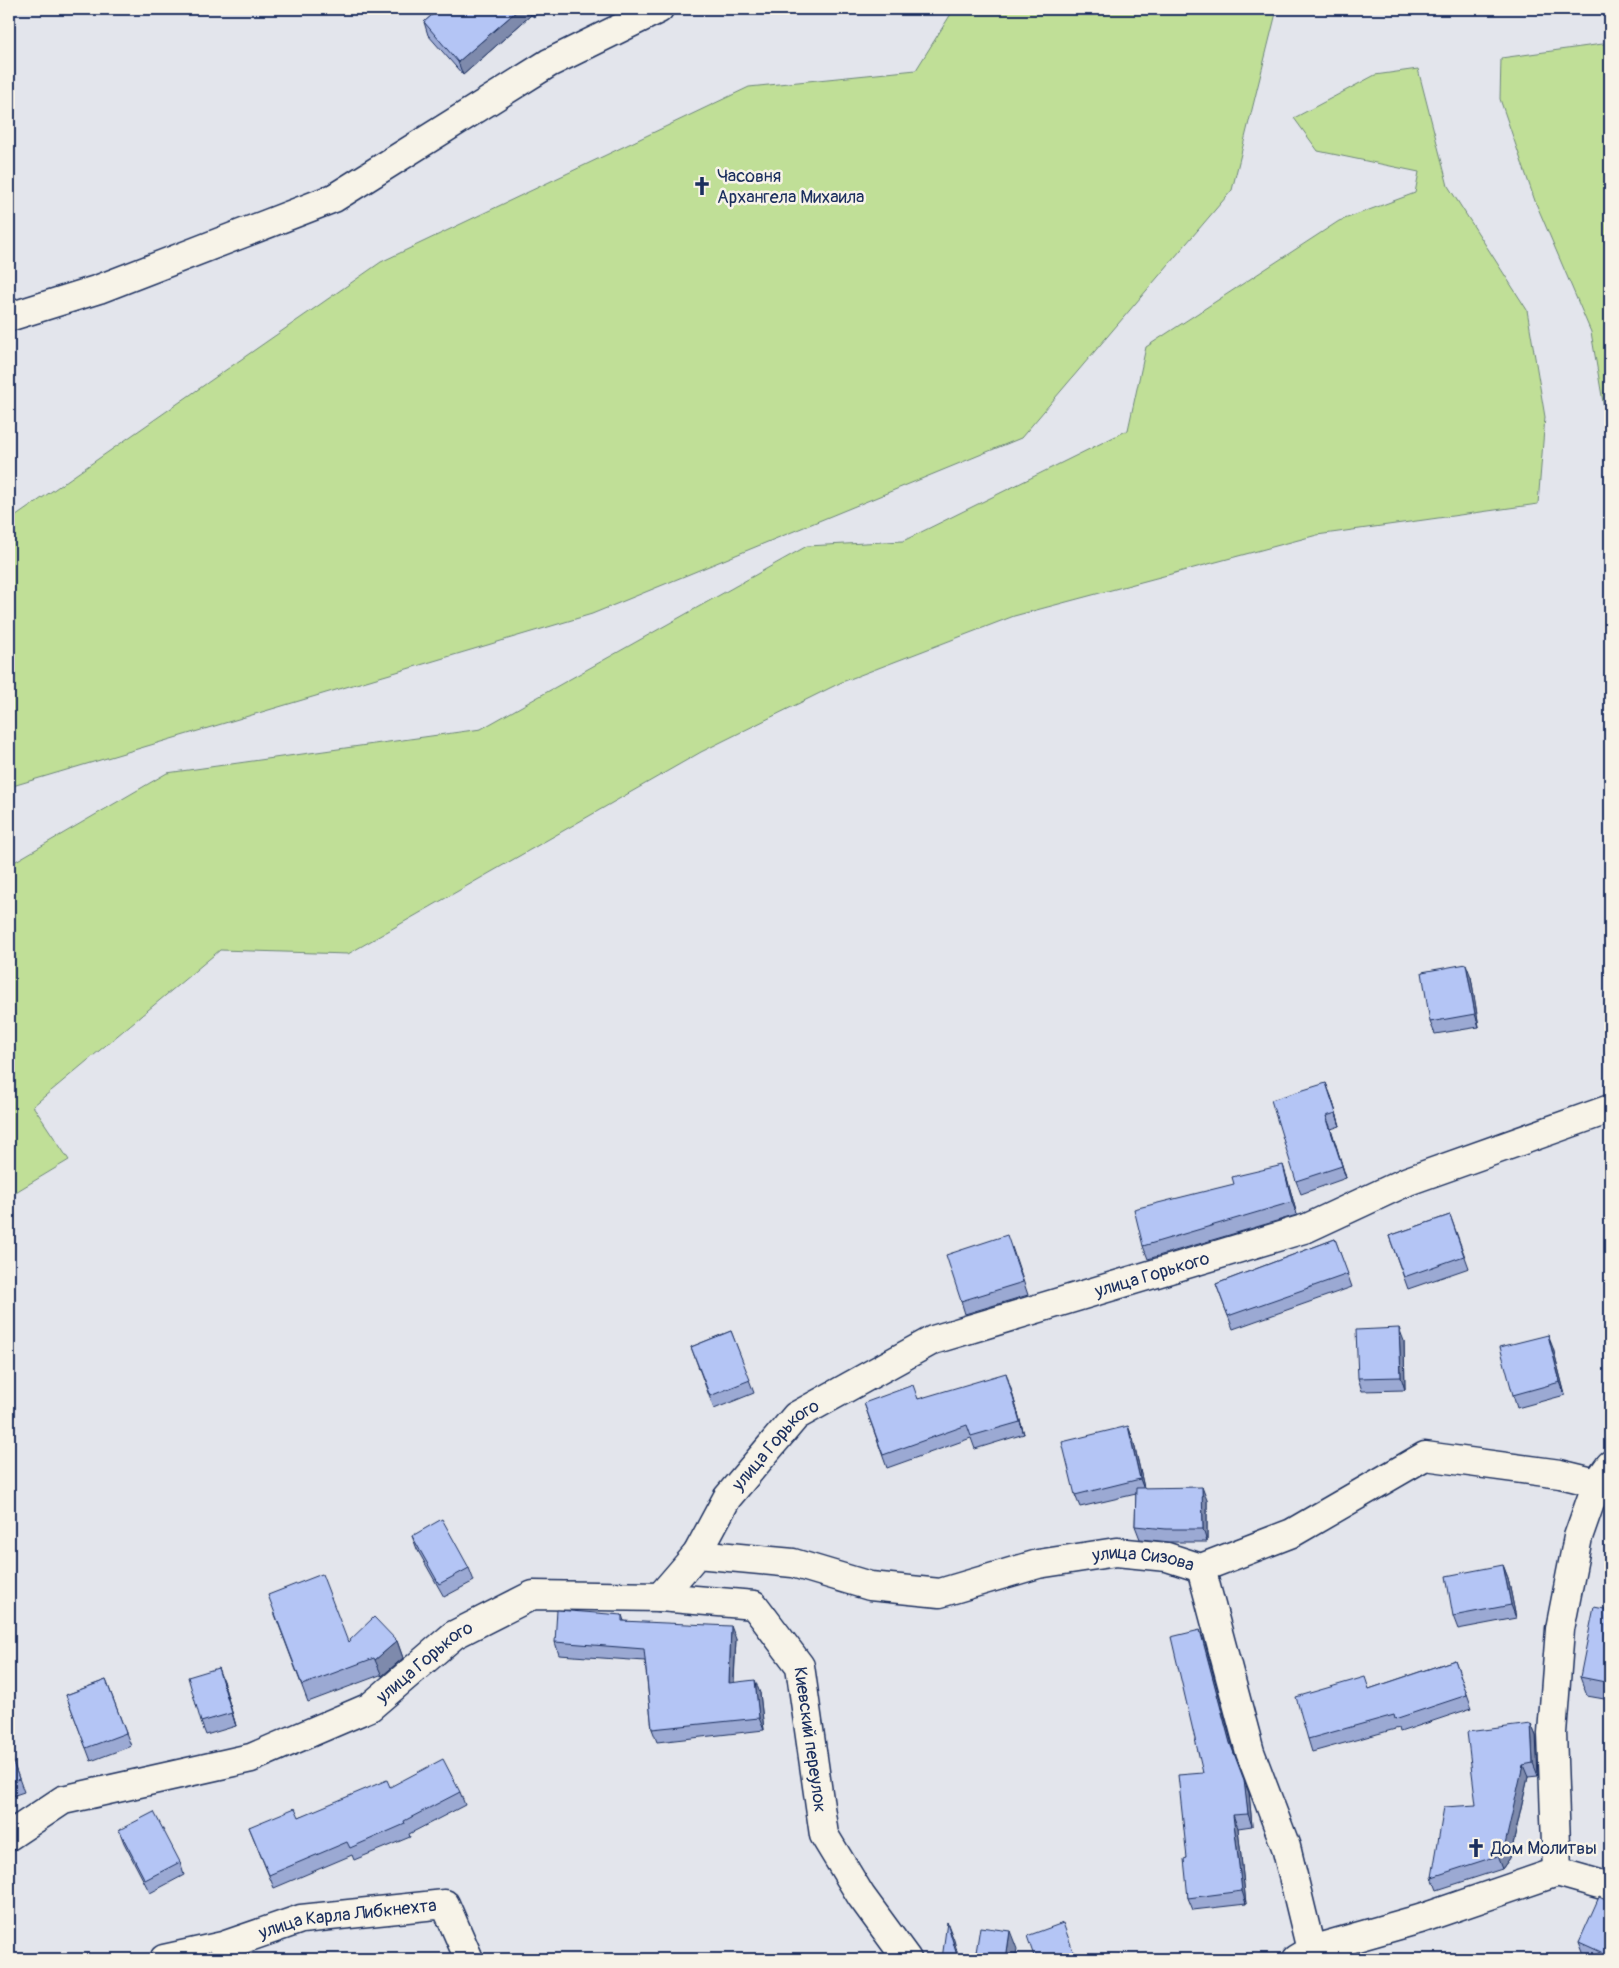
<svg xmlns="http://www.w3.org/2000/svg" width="1619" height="1968" font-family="Pangolin,sans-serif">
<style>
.green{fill:#c0df97;stroke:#6e877a}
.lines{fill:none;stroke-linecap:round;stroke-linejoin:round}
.street-casing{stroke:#1b2f5e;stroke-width:31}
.street{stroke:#f7f3e8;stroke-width:28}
.wall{fill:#9ba9d3;stroke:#1b2f5e}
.shaded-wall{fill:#7e8aac;stroke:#1b2f5e}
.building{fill:#b4c5f5;stroke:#1b2f5e}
.labels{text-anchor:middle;stroke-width:5;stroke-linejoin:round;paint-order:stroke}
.poi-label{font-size:18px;fill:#1b2f5e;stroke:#f7f3e8;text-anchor:start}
.street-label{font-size:18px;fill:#1b2f5e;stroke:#f7f3e8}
</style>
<rect width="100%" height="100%" fill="#e3e5ec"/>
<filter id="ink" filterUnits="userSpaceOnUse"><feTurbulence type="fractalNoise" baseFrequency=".02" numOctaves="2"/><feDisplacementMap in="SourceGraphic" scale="10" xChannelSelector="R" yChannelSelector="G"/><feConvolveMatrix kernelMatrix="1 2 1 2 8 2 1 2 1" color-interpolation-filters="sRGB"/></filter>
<g filter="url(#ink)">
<path class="green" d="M 954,9 L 1277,9 L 1232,190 L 1021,438 L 592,614 L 16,785 L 9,789 L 9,521 L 381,262 L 749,87 L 916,70 Z
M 1610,43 L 1610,443 L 1591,332 L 1535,201 L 1500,99 L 1501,58 Z
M 1418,69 L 1448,186 L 1527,310 L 1545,417 L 1538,504 L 1317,535 L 1014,616 L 842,682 L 701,752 L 348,954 L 220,950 L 33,1106 L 69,1160 L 9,1196 L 9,865 L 167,773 L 481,729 L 807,546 L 903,541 L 1128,430 L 1146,347 L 1339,221 L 1415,193 L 1419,172 L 1318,151 L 1294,118 L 1375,75 Z"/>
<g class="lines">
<g class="street-casing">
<g id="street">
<path d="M 9,317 L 99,289 L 334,198 L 549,63 L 659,9"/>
<path d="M 1610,1465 L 1597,1483 L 1578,1537 L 1560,1629 L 1552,1733 L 1557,1872 L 1610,1887"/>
<path id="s1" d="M 697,1554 L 793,1563 L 870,1586 L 940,1593 L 1038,1564 L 1116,1552 L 1167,1557 L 1201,1568 L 1292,1533 L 1425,1456 L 1560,1474 L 1597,1483"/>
<path d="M 1201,1568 L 1250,1752 L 1286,1847 L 1311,1950"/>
<path id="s2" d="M 660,1597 L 754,1605 L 800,1666 L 824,1835 L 861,1896 L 907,1959"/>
<path id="s3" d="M 9,1836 L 63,1800 L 251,1758 L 370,1707 L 454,1635 L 533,1595 L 660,1597 L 697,1554 L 727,1498 L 796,1416 L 933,1340 L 1307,1228 L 1408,1181 L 1610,1109"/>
<path id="s4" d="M 164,1959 L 223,1946 L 301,1919 L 445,1904 L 469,1959"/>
<path d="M 1296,1959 L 1311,1950 L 1420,1919 L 1557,1872"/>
</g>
</g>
<use href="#street" class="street"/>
</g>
<path class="wall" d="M 439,9 L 542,9 L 534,17 L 531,15 L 463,75 L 428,35 L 424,22 Z
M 1471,977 L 1479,1027 L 1435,1034 L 1430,1022 Z
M 1331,1096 L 1340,1126 L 1331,1129 L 1346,1178 L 1301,1194 L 1296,1181 Z
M 1287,1178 L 1297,1215 L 1148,1259 L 1143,1246 Z
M 1450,1215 L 1469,1268 L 1408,1289 L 1389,1236 Z
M 1335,1239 L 1352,1287 L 1233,1329 L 1216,1284 Z
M 1012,1247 L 1028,1295 L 965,1314 L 961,1301 Z
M 731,1331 L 754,1393 L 714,1409 L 691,1347 Z
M 1404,1341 L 1405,1390 L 1362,1391 L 1358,1378 Z
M 1553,1348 L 1565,1395 L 1517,1408 L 1513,1395 Z
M 1010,1386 L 1024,1434 L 975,1449 L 971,1438 L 887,1468 L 864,1403 L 918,1399 Z
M 1128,1426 L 1133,1439 L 1144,1488 L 1207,1500 L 1207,1542 L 1170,1542 L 1140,1539 L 1135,1526 L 1136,1494 L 1080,1507 L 1075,1495 Z
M 412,1536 L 469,1568 L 474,1581 L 444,1597 L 417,1549 Z
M 1503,1565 L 1508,1578 L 1516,1618 L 1458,1629 L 1453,1616 Z
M 1610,1610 L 1610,1700 L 1587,1696 L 1580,1677 Z
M 274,1612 L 348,1642 L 397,1641 L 403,1658 L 382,1676 L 380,1675 L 308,1702 Z
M 622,1615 L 624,1621 L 736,1639 L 734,1682 L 760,1693 L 764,1730 L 657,1742 L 652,1729 L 645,1661 L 559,1655 L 555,1642 Z
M 1205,1643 L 1235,1755 L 1249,1793 L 1252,1826 L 1238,1828 L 1246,1904 L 1193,1910 L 1188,1898 L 1187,1858 L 1203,1773 Z
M 1455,1660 L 1472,1708 L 1400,1732 L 1399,1728 L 1312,1752 L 1308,1739 L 1369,1689 Z
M 106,1680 L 131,1746 L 91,1761 L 66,1695 Z
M 223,1681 L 236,1726 L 206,1735 L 201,1722 Z
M 1531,1724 L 1536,1736 L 1538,1776 L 1528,1777 L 1510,1858 L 1502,1869 L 1437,1890 L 1432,1877 L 1476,1805 Z
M 9,1751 L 24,1792 L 9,1797 Z
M 390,1787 L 460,1792 L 465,1805 L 409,1834 L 410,1837 L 354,1860 L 352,1855 L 274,1888 L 249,1827 L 299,1817 Z
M 119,1830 L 180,1862 L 184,1875 L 150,1893 L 124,1843 Z
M 1610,1902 L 1610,1959 L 1594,1959 L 1584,1955 L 1579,1942 Z"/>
<path class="shaded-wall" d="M 519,9 L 529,9 L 531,15 L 463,75 L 458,62 Z
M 531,9 L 542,9 L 534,17 Z
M 1466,964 L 1471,977 L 1479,1027 L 1475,1014 Z
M 1326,1083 L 1331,1096 L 1340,1126 L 1336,1113 Z
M 1326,1116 L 1331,1129 L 1346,1178 L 1342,1166 Z
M 1283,1165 L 1287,1178 L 1297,1215 L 1292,1202 Z
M 1399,1328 L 1404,1341 L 1405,1390 L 1401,1377 Z
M 1548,1335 L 1553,1348 L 1565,1395 L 1560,1382 Z
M 1006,1373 L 1010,1386 L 1024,1434 L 1020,1422 Z
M 1128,1426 L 1133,1439 L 1145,1492 L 1140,1479 Z
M 1202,1487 L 1207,1500 L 1207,1542 L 1203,1529 Z
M 1503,1565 L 1508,1578 L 1516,1618 L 1511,1605 Z
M 731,1626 L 736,1639 L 733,1695 L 729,1683 Z
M 1200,1630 L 1205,1643 L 1235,1756 L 1230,1743 Z
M 397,1641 L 403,1658 L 382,1676 L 375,1660 Z
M 218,1668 L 223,1681 L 236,1726 L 232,1713 Z
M 755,1680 L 760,1693 L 764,1730 L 759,1718 Z
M 1531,1724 L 1536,1736 L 1538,1776 L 1533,1763 Z
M 1523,1765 L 1528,1777 L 1510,1858 L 1502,1869 L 1497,1856 Z
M 1244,1780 L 1249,1793 L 1252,1826 L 1248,1814 Z
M 1233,1815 L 1238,1828 L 1246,1904 L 1242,1891 Z
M 947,1922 L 954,1940 L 959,1959 L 958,1959 Z
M 1010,1931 L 1017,1949 L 1015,1959 L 1006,1959 Z"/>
<path class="building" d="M 439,9 L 519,9 L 458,62 L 424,22 Z
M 1466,964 L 1475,1014 L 1430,1022 L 1422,972 Z
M 1326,1083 L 1336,1113 L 1326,1116 L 1342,1166 L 1296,1181 L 1271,1100 Z
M 1283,1165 L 1292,1202 L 1143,1246 L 1134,1209 L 1234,1184 L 1232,1177 Z
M 1450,1215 L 1464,1256 L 1404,1277 L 1389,1236 Z
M 1007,1235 L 1023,1282 L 961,1301 L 946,1255 Z
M 1335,1239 L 1348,1274 L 1228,1316 L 1216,1284 Z
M 1399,1328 L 1401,1377 L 1358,1378 L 1356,1330 Z
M 731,1331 L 750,1380 L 710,1396 L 691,1347 Z
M 1548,1335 L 1560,1382 L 1513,1395 L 1500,1347 Z
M 1006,1373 L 1020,1422 L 971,1436 L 967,1425 L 883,1455 L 864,1403 L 913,1385 L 918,1399 Z
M 1128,1426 L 1140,1479 L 1075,1495 L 1062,1442 Z
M 1202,1487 L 1203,1529 L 1166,1529 L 1135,1526 L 1136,1488 Z
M 442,1519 L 469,1568 L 439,1584 L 412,1536 Z
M 1503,1565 L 1511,1605 L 1453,1616 L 1446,1576 Z
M 322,1574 L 348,1642 L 374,1617 L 397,1641 L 375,1660 L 374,1658 L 302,1685 L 268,1595 Z
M 1594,1607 L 1610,1610 L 1610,1683 L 1580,1677 Z
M 557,1610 L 622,1615 L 622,1621 L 731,1626 L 729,1683 L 755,1680 L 759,1718 L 652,1729 L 644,1649 L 555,1642 Z
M 1200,1630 L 1230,1743 L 1244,1780 L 1248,1814 L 1233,1815 L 1242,1891 L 1188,1898 L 1184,1859 L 1187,1858 L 1178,1775 L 1203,1773 L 1171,1637 Z
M 1455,1660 L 1467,1695 L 1395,1719 L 1394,1715 L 1308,1739 L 1296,1697 L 1365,1677 L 1369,1689 Z
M 218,1668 L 232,1713 L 201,1722 L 188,1677 Z
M 106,1680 L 126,1733 L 86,1748 L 66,1695 Z
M 1531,1724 L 1533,1763 L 1523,1765 L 1505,1845 L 1497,1856 L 1432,1877 L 1444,1807 L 1476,1805 L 1467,1732 Z
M 9,1751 L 19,1779 L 9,1783 Z
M 443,1759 L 460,1792 L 404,1821 L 405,1824 L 350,1848 L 347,1842 L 269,1875 L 249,1827 L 295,1808 L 299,1817 L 387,1780 L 390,1787 Z
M 154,1812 L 180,1862 L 145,1880 L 119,1830 Z
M 1599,1897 L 1610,1902 L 1610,1956 L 1579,1942 Z
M 947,1922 L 958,1959 L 942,1959 Z
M 1063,1923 L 1076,1959 L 1035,1959 L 1027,1936 Z
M 980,1927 L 1010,1931 L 1006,1959 L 975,1959 Z
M 211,1951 L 214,1959 L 191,1959 Z"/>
</g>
<defs>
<g id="church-bare" transform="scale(1.5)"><path d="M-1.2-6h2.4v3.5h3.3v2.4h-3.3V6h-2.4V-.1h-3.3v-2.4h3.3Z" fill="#1b2f5e" stroke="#f7f3e8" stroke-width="2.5" paint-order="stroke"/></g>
</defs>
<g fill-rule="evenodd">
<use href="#church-bare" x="702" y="186"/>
<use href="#church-bare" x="1476" y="1848"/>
</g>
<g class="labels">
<g class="poi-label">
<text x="717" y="182">Часовня<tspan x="717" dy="21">Архангела Михаила</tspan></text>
<text x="1491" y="1854">Дом Молитвы</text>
</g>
<g class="street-label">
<text dy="6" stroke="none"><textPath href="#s3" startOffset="1326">улица Горького</textPath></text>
<text dy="6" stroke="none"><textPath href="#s3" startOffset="906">улица Горького</textPath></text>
<text dy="6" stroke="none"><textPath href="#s1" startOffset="456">улица Сизова</textPath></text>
<text dy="6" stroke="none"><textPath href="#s3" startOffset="458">улица Горького</textPath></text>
<text dy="6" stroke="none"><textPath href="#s2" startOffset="245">Киевский переулок</textPath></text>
<text dy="6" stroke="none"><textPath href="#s4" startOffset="189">улица Карла Либкнехта</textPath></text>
</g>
</g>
<rect width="1619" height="1968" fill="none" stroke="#f7f3e8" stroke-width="30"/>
<rect x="15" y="15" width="1589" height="1938" fill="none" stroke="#1b2f5e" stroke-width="2" filter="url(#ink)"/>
</svg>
